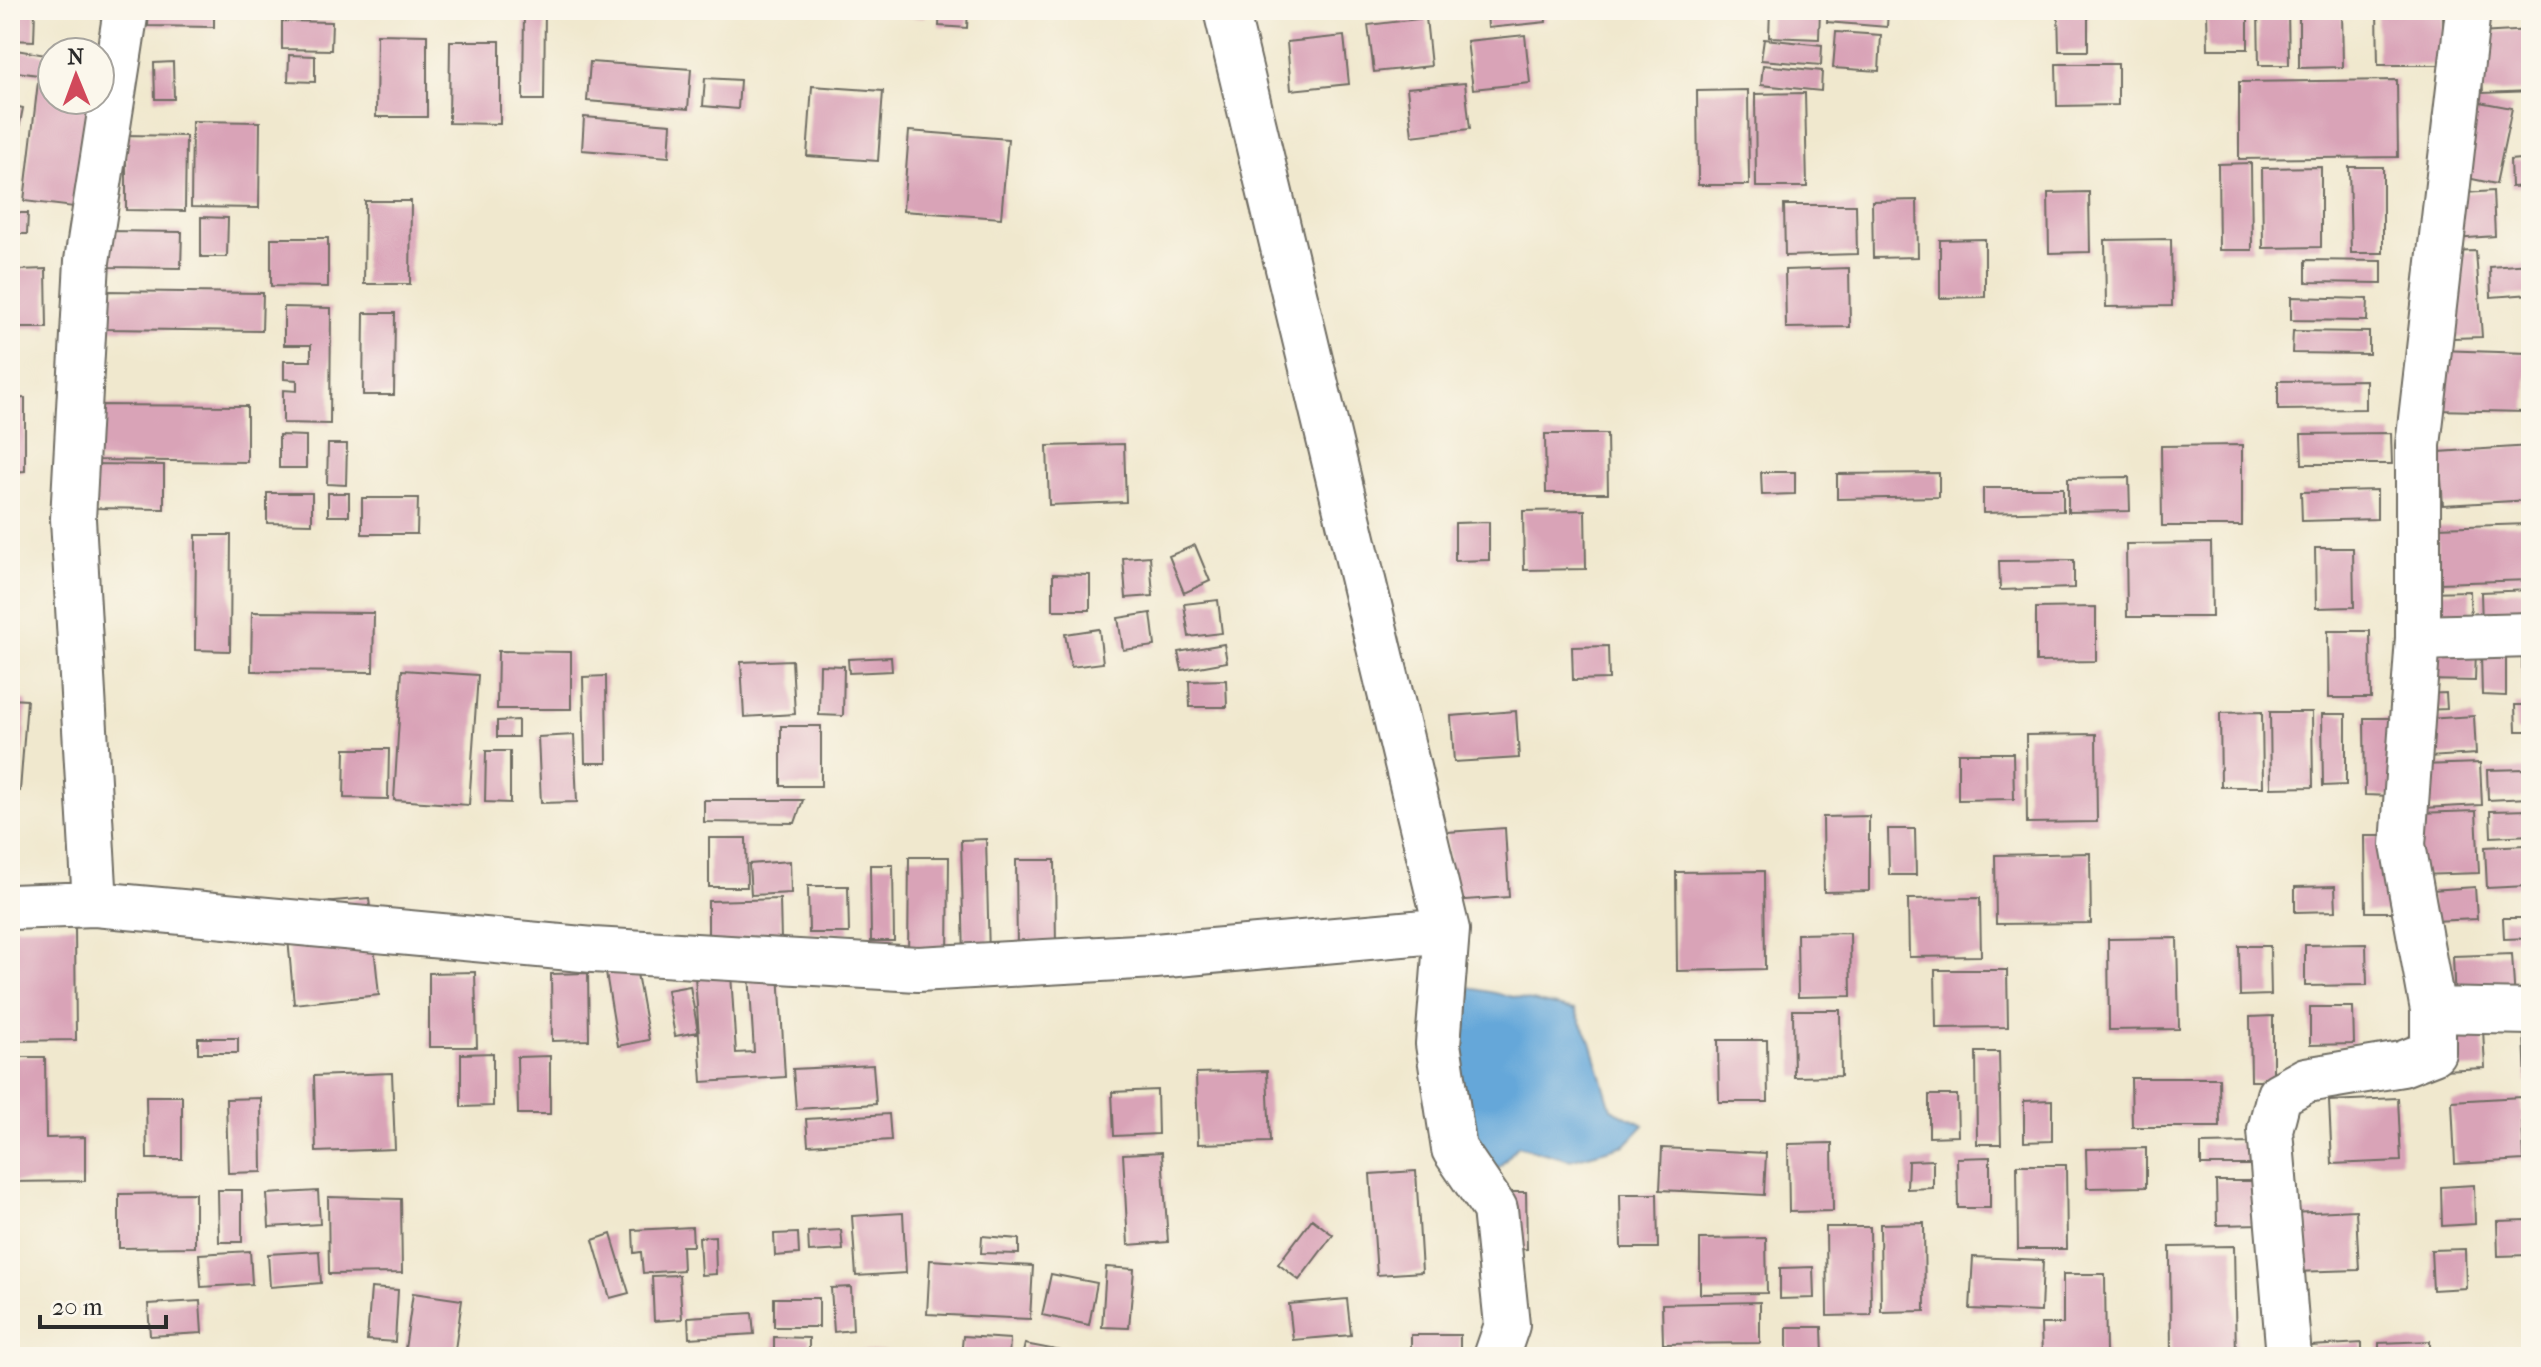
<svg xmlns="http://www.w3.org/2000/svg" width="2541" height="1367" font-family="'IM FELL French Canon',serif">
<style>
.water{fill:#65a7d9;stroke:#486982;stroke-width:2}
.building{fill:#d9a3b7}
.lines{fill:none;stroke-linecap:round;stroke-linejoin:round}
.minor-casing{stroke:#706d64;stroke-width:48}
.minor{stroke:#fff;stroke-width:44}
</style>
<rect width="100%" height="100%" fill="#fbf7ec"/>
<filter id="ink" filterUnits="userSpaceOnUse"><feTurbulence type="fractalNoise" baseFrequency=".0125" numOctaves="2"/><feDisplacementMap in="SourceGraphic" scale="16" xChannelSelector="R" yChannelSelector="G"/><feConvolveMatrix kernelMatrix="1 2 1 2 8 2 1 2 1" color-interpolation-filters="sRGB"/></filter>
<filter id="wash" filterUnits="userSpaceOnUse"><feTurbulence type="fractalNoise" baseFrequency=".006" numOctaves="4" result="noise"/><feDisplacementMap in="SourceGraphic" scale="32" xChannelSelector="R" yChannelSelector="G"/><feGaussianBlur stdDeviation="1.8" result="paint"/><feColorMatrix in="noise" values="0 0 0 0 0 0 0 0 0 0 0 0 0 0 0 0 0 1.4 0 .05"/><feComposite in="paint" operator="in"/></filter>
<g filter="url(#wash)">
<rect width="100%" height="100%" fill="#f0e8ce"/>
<path class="water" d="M 1456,985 L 1575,1010 L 1591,1042 L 1611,1109 L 1644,1125 L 1625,1145 L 1570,1160 L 1518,1146 L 1484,1184 L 1459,1150 Z"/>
<g id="blocks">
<path class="building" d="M 10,10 L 35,10 L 34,41 L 10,40 Z
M 149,10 L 214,10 L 214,27 L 148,26 Z
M 248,10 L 323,10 L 323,14 L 248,13 Z
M 524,10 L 545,10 L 544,100 L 523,100 Z
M 858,10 L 925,10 L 924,18 L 858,12 Z
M 940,10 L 968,10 L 967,28 L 939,26 Z
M 1274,10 L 1298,10 L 1297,17 L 1273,17 Z
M 1487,10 L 1545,10 L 1546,22 L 1488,28 Z
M 1770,10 L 1820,10 L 1819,39 L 1769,37 Z
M 1828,10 L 1888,10 L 1887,27 L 1827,22 Z
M 2058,10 L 2088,10 L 2088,51 L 2059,51 Z
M 2258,10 L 2288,10 L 2289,65 L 2259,65 Z
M 2377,10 L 2443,10 L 2444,65 L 2378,65 Z
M 2248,11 L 2248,49 L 2208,49 L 2207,12 Z
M 2299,11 L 2342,11 L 2343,67 L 2299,68 Z
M 1426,18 L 1431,66 L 1374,72 L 1368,25 Z
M 282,21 L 332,22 L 331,50 L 282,49 Z
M 2531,30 L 2531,91 L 2483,93 L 2479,33 Z
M 1836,32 L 1881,35 L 1879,71 L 1833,68 Z
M 377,34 L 427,35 L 427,117 L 376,117 Z
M 1525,35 L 1530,83 L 1473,89 L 1467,41 Z
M 1344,36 L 1349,84 L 1291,90 L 1287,42 Z
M 1764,39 L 1822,45 L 1821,65 L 1761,60 Z
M 450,41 L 500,41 L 500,124 L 449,123 Z
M 10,49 L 46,55 L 45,76 L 10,71 Z
M 289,55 L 315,56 L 315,82 L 288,81 Z
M 173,62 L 174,99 L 155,99 L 154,63 Z
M 590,62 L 691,69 L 688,109 L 587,101 Z
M 2056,64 L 2118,64 L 2118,105 L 2057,106 Z
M 1763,65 L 1822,71 L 1821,91 L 1761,85 Z
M 705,78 L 740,80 L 738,109 L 703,106 Z
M 2397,80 L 2398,157 L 2239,159 L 2239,82 Z
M 38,82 L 52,83 L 52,100 L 95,100 L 82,208 L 24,201 Z
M 1465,83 L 1470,129 L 1412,136 L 1407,88 Z
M 812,86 L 883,91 L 878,161 L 807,156 Z
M 1748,90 L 1749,185 L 1698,185 L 1697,91 Z
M 1805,93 L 1807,187 L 1756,187 L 1755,94 Z
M 2474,101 L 2512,108 L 2496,184 L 2458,176 Z
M 10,105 L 23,108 L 11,169 L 10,169 Z
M 584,117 L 671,124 L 669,157 L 582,150 Z
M 192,121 L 260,122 L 259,208 L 191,207 Z
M 909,131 L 1008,139 L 1001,218 L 903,211 Z
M 126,135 L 186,136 L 185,211 L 126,210 Z
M 2531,158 L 2531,186 L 2511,187 L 2510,160 Z
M 2251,163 L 2252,250 L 2219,250 L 2218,164 Z
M 2321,167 L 2321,247 L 2263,248 L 2262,168 Z
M 2349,167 L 2383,167 L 2383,253 L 2351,253 Z
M 2493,191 L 2495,236 L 2454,239 L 2451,194 Z
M 2089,192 L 2090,252 L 2049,253 L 2048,193 Z
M 1917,200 L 1918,257 L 1873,258 L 1872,201 Z
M 365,201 L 411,201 L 410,284 L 364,284 Z
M 2523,201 L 2531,201 L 2531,241 L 2525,241 Z
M 1784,205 L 1856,205 L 1857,254 L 1785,256 Z
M 10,213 L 28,213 L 27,234 L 10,234 Z
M 201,217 L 228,218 L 227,257 L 201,257 Z
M 108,231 L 182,232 L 181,268 L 108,267 Z
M 271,238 L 328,238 L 328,287 L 271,286 Z
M 1985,239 L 1985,297 L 1940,298 L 1940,240 Z
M 2171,239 L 2172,306 L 2106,307 L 2105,240 Z
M 2476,251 L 2482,337 L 2453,338 L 2448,252 Z
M 2306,260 L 2382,261 L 2382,283 L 2306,282 Z
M 2530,264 L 2531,294 L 2491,297 L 2490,267 Z
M 1849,268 L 1850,327 L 1786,328 L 1785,270 Z
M 46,269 L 47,328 L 17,328 L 17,270 Z
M 105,291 L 263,293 L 262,331 L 105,329 Z
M 2291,297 L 2368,299 L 2367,321 L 2291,320 Z
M 284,307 L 331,308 L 330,424 L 283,423 L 283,390 L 297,391 L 297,380 L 284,379 L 284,361 L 311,361 L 311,345 L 284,345 Z
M 364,313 L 395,313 L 394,395 L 363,395 Z
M 2293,331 L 2369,332 L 2369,354 L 2292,353 Z
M 2437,350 L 2528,353 L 2526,412 L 2435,410 Z
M 2366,380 L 2366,409 L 2278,410 L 2278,381 Z
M 25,398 L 25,471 L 10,472 L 10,399 Z
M 94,405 L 247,406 L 247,462 L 94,460 Z
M 2391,433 L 2392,464 L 2302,464 L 2301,434 Z
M 1545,434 L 1607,434 L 1608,493 L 1546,493 Z
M 279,435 L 306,436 L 306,468 L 279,468 Z
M 328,444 L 347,444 L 346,485 L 327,484 Z
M 1124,444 L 1126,502 L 1049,505 L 1047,446 Z
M 2242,445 L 2242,526 L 2162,526 L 2161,446 Z
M 2530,446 L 2531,500 L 2443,505 L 2439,452 Z
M 92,464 L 164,465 L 164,509 L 92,508 Z
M 1761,472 L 1795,472 L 1795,494 L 1762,495 Z
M 1939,473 L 1939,497 L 1837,499 L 1837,474 Z
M 2129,477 L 2130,511 L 2068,512 L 2068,478 Z
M 1983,488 L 2063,488 L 2063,511 L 1983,513 Z
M 2377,490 L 2377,519 L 2302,521 L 2301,492 Z
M 267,493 L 312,493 L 312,524 L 267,523 Z
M 328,493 L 349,493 L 349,516 L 328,516 Z
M 362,498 L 418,498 L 417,534 L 362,534 Z
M 1585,510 L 1586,569 L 1524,570 L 1523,511 Z
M 1489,522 L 1489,560 L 1455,561 L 1455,523 Z
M 2528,524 L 2530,580 L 2439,583 L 2437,527 Z
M 196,535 L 231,535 L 230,651 L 195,650 Z
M 2211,543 L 2212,617 L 2127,617 L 2126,544 Z
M 1195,545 L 1210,581 L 1184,593 L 1169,556 Z
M 2315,548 L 2353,548 L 2354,607 L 2316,608 Z
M 1150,556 L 1153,596 L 1126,598 L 1123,558 Z
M 2074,560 L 2074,588 L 2000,590 L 1999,561 Z
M 1053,574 L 1090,575 L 1090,610 L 1053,610 Z
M 2531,590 L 2531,625 L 2482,626 L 2481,592 Z
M 2470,591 L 2471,624 L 2428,625 L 2427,592 Z
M 1218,600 L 1222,633 L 1189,637 L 1184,604 Z
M 2096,607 L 2096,661 L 2036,662 L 2036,608 Z
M 252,612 L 374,613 L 373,672 L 251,671 Z
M 1151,613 L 1155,646 L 1123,650 L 1118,618 Z
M 1099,629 L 1103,663 L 1071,667 L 1065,634 Z
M 2328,631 L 2370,631 L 2371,698 L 2329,698 Z
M 1224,644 L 1227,662 L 1182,670 L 1178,652 Z
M 1608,646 L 1609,679 L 1573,680 L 1572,647 Z
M 2522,646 L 2531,646 L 2531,690 L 2522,690 Z
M 2427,649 L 2476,649 L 2475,681 L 2426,680 Z
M 498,651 L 571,652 L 571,709 L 497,709 Z
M 2481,653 L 2506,653 L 2506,696 L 2482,695 Z
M 891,657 L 892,671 L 849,673 L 848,659 Z
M 792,660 L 795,714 L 744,717 L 741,662 Z
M 820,665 L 844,666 L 843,716 L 819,715 Z
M 402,670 L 478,675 L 469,805 L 394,800 Z
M 606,676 L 607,763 L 585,763 L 583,677 Z
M 1226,680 L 1227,707 L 1190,707 L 1189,681 Z
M 2446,693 L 2447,709 L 2423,710 L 2423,694 Z
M 10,699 L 27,700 L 20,791 L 10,790 Z
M 2515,705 L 2531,705 L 2531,731 L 2516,731 Z
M 1516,711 L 1519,758 L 1454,762 L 1451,716 Z
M 2262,712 L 2263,787 L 2221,787 L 2220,713 Z
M 2270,712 L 2312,712 L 2313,787 L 2271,788 Z
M 2322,714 L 2346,714 L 2346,785 L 2323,786 Z
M 2474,716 L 2476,754 L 2428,757 L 2426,719 Z
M 2364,718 L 2391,718 L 2392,796 L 2365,795 Z
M 518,720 L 518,737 L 497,737 L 497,721 Z
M 781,726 L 821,726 L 821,786 L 781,786 Z
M 2096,734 L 2097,822 L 2027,823 L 2026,735 Z
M 574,735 L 577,802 L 541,803 L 538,737 Z
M 345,749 L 389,749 L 388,799 L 344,798 Z
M 486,751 L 510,751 L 510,803 L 485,802 Z
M 1958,753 L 2013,753 L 2014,799 L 1958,800 Z
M 2480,763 L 2482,805 L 2423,808 L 2421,765 Z
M 2526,769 L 2528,798 L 2488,800 L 2487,770 Z
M 704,800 L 803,800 L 795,823 L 704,822 Z
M 2531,810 L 2531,835 L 2491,837 L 2490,811 Z
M 2476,811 L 2479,873 L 2419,875 L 2417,813 Z
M 1869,816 L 1869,891 L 1824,892 L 1823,817 Z
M 1505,828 L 1509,897 L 1451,901 L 1447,832 Z
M 1888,829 L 1915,829 L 1916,875 L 1889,875 Z
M 2365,836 L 2392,836 L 2393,912 L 2366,912 Z
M 709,838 L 746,838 L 747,887 L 709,887 Z
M 986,839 L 989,955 L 964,957 L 961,840 Z
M 2525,845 L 2527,886 L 2487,888 L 2485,847 Z
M 2090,853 L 2091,923 L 1996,924 L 1995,855 Z
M 909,857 L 949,857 L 948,960 L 908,960 Z
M 1016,860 L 1055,860 L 1056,951 L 1017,952 Z
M 790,861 L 791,893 L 751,895 L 749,864 Z
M 870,865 L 893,865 L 894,941 L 871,941 Z
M 1764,871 L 1765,969 L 1677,971 L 1676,872 Z
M 808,886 L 848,886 L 849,933 L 809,933 Z
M 2335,886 L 2336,911 L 2295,912 L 2295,887 Z
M 2475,887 L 2477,919 L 2432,921 L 2431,890 Z
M 369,898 L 379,995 L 294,1004 L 285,905 Z
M 1980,898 L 1981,956 L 1909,957 L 1908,899 Z
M 780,899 L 781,941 L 708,943 L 708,901 Z
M 2503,918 L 2531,918 L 2531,938 L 2504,939 Z
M 75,926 L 76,1040 L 10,1041 L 10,927 Z
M 1850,933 L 1851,996 L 1798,997 L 1797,934 Z
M 2177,938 L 2179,1029 L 2109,1030 L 2108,939 Z
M 2366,944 L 2367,985 L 2305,986 L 2305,945 Z
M 2239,946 L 2270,946 L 2271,995 L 2240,996 Z
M 2512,954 L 2515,1002 L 2455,1004 L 2453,956 Z
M 636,968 L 649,1040 L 618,1046 L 606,973 Z
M 1935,970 L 2007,970 L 2008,1027 L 1936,1028 Z
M 779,971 L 785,1077 L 702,1082 L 695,976 L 731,974 L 736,1053 L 754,1052 L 749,973 Z
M 475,972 L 477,1047 L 429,1047 L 429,973 Z
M 588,973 L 589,1040 L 552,1041 L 551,974 Z
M 690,986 L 698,1032 L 675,1036 L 667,990 Z
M 2310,1007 L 2353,1007 L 2354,1044 L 2310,1045 Z
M 1793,1010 L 1840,1010 L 1841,1076 L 1794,1077 Z
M 2273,1016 L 2273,1081 L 2251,1081 L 2250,1017 Z
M 2483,1029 L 2485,1068 L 2442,1070 L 2440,1032 Z
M 2524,1033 L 2531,1033 L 2531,1082 L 2526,1083 Z
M 198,1038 L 238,1038 L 238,1053 L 198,1053 Z
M 1718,1040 L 1767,1040 L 1768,1102 L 1719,1102 Z
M 1976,1052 L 1999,1052 L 2001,1144 L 1977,1144 Z
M 493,1053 L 493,1106 L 461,1107 L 461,1054 Z
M 550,1056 L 550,1114 L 518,1114 L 517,1057 Z
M 10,1057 L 45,1057 L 46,1138 L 85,1137 L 85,1181 L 10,1182 Z
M 873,1065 L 876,1104 L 796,1109 L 793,1069 Z
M 1267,1071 L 1270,1142 L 1198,1144 L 1196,1073 Z
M 392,1073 L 395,1149 L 316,1152 L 314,1076 Z
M 2131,1078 L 2219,1078 L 2220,1127 L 2132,1127 Z
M 1157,1090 L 1158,1134 L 1114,1136 L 1112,1092 Z
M 1929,1095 L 1957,1095 L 1958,1136 L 1929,1137 Z
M 146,1096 L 182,1096 L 182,1159 L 147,1159 Z
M 2521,1097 L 2524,1160 L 2455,1164 L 2452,1101 Z
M 261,1098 L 262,1172 L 228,1173 L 226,1099 Z
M 2398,1098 L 2401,1161 L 2332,1164 L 2329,1101 Z
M 2052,1100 L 2052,1141 L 2024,1142 L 2024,1101 Z
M 889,1114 L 891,1140 L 808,1145 L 806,1119 Z
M 1832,1143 L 1833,1211 L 1789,1212 L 1788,1144 Z
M 2254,1143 L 2254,1165 L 2201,1165 L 2201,1144 Z
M 1662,1148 L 1766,1153 L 1764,1195 L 1660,1190 Z
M 2146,1148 L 2146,1187 L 2087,1188 L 2086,1149 Z
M 1162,1152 L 1168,1242 L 1128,1245 L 1123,1154 Z
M 1990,1157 L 1990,1208 L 1958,1208 L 1957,1158 Z
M 1933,1160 L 1933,1188 L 1907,1189 L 1908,1161 Z
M 2017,1165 L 2066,1165 L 2067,1249 L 2018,1249 Z
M 1416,1171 L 1422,1272 L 1377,1275 L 1370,1174 Z
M 2216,1181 L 2262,1181 L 2262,1224 L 2217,1225 Z
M 2474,1185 L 2475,1224 L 2442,1226 L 2441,1187 Z
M 218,1190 L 242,1190 L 242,1242 L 219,1242 Z
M 318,1191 L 320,1224 L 269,1227 L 267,1194 Z
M 1506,1192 L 1526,1192 L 1527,1249 L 1506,1250 Z
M 195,1193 L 195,1247 L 119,1248 L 119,1194 Z
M 1620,1194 L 1657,1194 L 1658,1248 L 1621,1248 Z
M 328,1197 L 401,1199 L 402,1273 L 329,1274 Z
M 2356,1210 L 2359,1270 L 2293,1272 L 2290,1213 Z
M 903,1213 L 906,1273 L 856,1276 L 852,1216 Z
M 1312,1219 L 1333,1235 L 1299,1280 L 1278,1264 Z
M 2527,1220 L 2529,1255 L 2498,1256 L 2497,1221 Z
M 1924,1223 L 1925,1311 L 1881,1312 L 1880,1224 Z
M 692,1227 L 693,1246 L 682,1246 L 683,1270 L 643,1273 L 641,1252 L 634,1253 L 633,1230 Z
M 1826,1227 L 1870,1227 L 1871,1315 L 1827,1316 Z
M 841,1230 L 843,1250 L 809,1252 L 808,1232 Z
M 798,1233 L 799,1254 L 775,1256 L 774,1234 Z
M 611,1234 L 629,1293 L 610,1298 L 593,1240 Z
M 715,1236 L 716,1274 L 701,1275 L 699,1237 Z
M 982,1236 L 1019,1239 L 1019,1254 L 981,1253 Z
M 1766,1238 L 1767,1293 L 1700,1294 L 1700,1239 Z
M 2234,1246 L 2236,1357 L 2171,1357 L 2170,1247 Z
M 2465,1249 L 2466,1288 L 2433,1290 L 2431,1250 Z
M 250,1251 L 252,1284 L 201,1287 L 199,1254 Z
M 319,1251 L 321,1283 L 270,1287 L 268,1254 Z
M 1973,1257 L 2043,1260 L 2041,1312 L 1970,1309 Z
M 930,1260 L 1033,1266 L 1030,1319 L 927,1314 Z
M 1106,1267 L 1134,1269 L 1129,1328 L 1102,1327 Z
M 1813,1267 L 1814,1298 L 1780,1299 L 1780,1268 Z
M 1051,1274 L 1097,1283 L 1089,1325 L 1042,1315 Z
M 2063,1274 L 2105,1274 L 2106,1357 L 2042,1357 L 2041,1324 L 2063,1324 Z
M 679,1275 L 682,1319 L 654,1321 L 652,1276 Z
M 851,1287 L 853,1330 L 834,1332 L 831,1288 Z
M 371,1288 L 398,1290 L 395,1342 L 367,1340 Z
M 413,1293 L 462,1300 L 454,1357 L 404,1356 Z
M 774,1298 L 819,1298 L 819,1327 L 774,1327 Z
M 1347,1299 L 1351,1335 L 1293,1340 L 1289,1304 Z
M 200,1301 L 202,1333 L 150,1336 L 148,1304 Z
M 1760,1302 L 1760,1343 L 1663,1344 L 1662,1304 Z
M 752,1313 L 754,1334 L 689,1338 L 688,1317 Z
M 1787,1327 L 1822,1327 L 1823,1357 L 1787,1357 Z
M 1411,1335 L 1460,1335 L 1460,1357 L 1411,1357 Z
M 963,1336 L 1010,1339 L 1009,1357 L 961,1357 Z
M 774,1337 L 809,1338 L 809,1357 L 774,1357 Z
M 2430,1341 L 2430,1357 L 2379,1357 L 2379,1343 Z
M 2362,1343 L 2362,1357 L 2311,1357 L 2311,1346 Z
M 1025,1344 L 1072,1353 L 1071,1357 L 1022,1357 Z
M 843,1350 L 927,1352 L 927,1357 L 843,1357 Z
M 1668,1351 L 1719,1351 L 1719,1357 L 1668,1357 Z"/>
</g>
</g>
<g filter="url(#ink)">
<use href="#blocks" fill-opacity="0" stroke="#706d64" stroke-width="2"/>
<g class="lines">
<g class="minor-casing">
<path id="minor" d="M 2418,638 L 2531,635
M 95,904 L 593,950 L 918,969 L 1155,956 L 1447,930 L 1226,10
M 10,907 L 95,904 L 73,519 L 87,261 L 126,10
M 1447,930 L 1438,1044 L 1454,1149 L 1495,1209 L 1507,1325 L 1496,1357
M 2433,1010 L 2531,1012
M 2289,1357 L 2270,1130 L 2279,1095 L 2306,1080 L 2402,1064 L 2433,1052 L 2433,1010 L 2403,845 L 2418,638 L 2418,445 L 2468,10"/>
</g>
<use href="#minor" class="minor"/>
</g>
</g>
<rect width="2541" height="1367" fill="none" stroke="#fbf7ec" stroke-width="40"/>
<g transform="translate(76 76) rotate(359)"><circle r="38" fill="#fbf7ec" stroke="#a8a59f" stroke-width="2"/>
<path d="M0-6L14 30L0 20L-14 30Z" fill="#d1495b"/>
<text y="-12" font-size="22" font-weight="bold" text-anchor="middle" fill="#2b2b2b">N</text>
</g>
<path d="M40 1315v12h126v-12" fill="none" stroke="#2b2b2b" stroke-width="4"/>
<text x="52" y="1315" font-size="24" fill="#2b2b2b" stroke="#fbf7ec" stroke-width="6" paint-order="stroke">20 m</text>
</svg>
